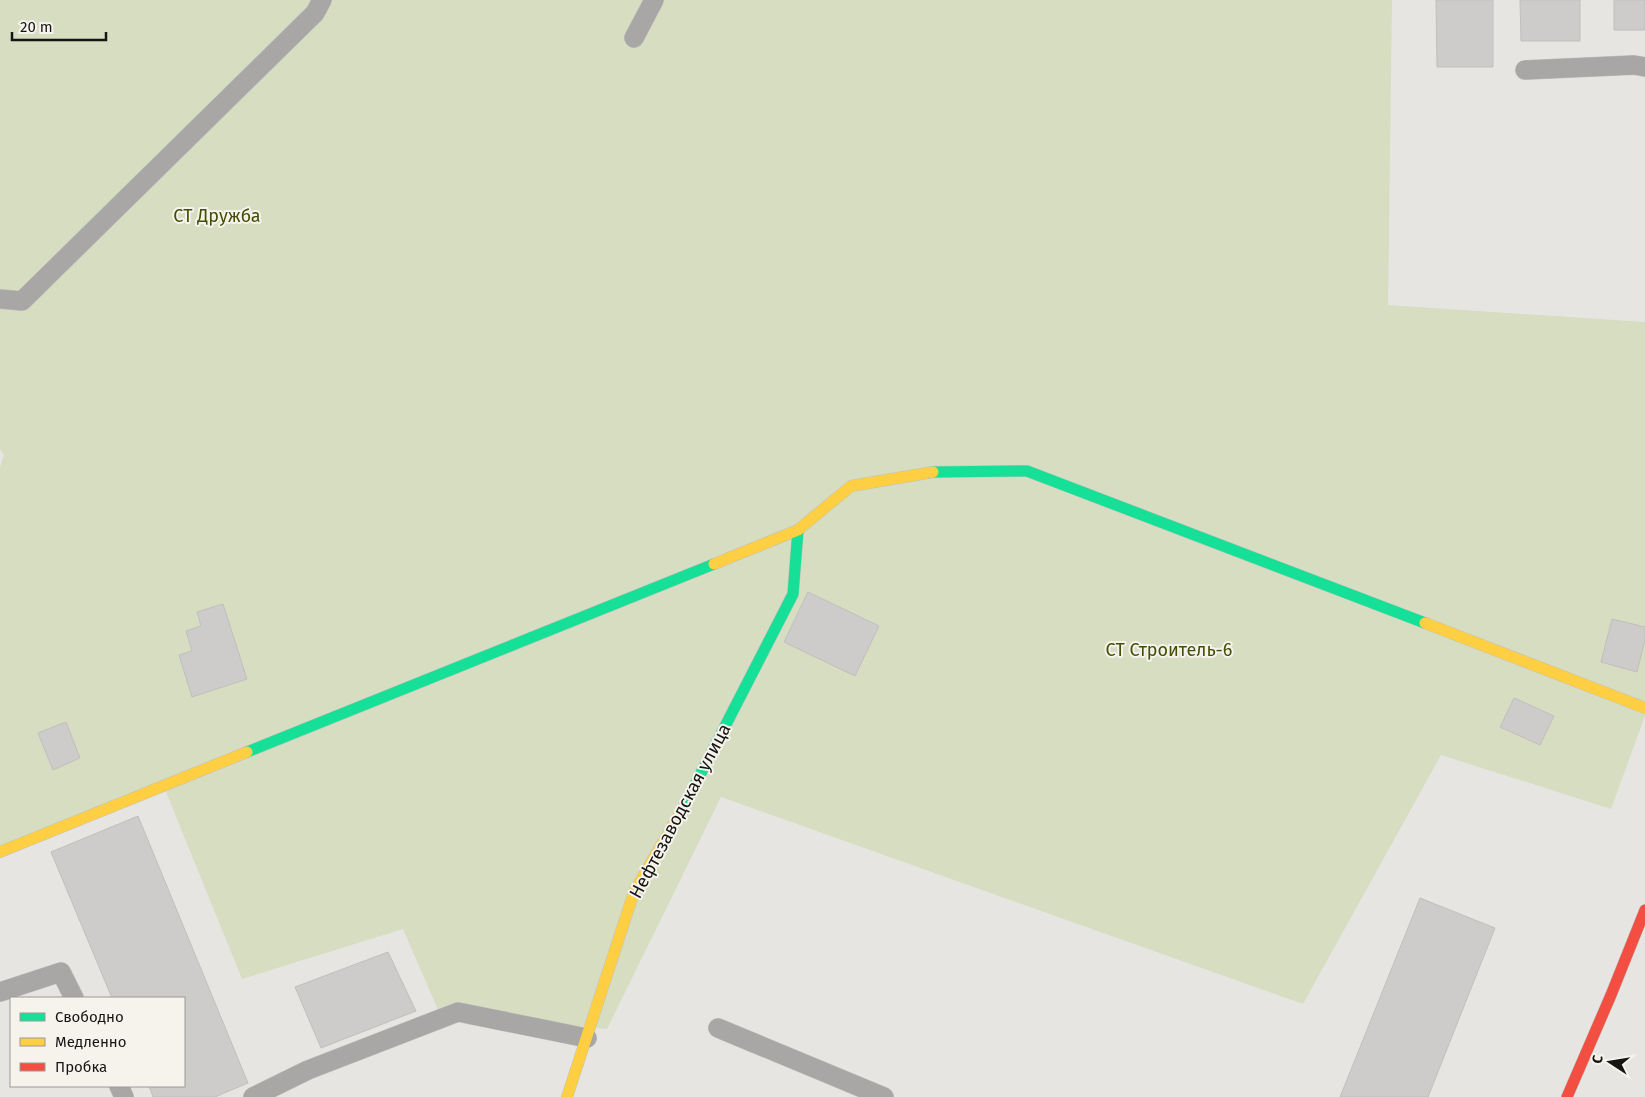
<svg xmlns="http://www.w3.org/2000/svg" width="1645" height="1097" font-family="'Fira Sans',sans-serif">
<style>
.green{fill:#d6ddc0}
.building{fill:#ceccca;stroke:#c0bfbd}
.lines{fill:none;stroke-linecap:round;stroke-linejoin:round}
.lane-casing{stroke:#c1c0be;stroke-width:20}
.fast-casing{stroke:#c1c0be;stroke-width:12}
.slow-casing{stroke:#c1c0be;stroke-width:12}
.jam-casing{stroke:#c1c0be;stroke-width:12}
.lane{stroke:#a8a7a6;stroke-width:19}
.fast{stroke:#16e098;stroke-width:11}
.slow{stroke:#ffcf43;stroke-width:11}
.jam{stroke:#f24e42;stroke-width:11}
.labels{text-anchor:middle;stroke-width:4;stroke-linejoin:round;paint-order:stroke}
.park-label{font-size:18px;fill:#434f06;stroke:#f6f3ed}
.street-label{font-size:18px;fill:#161513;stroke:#f6f3ed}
</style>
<rect width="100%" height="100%" fill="#e7e5e2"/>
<path class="green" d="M 0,0 L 1392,0 L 1388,305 L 1645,322 L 1645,716 L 1611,809 L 1441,755 L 1303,1004 L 721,797 L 607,1029 L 439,1012 L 403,929 L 242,979 L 164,787 L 0,855 L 0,467 L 4,455 L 0,449 Z"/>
<path class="building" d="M 1436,0 L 1493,0 L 1493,67 L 1437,67 Z
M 1520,0 L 1580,0 L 1580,41 L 1521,41 Z
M 1614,0 L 1645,0 L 1645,30 L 1614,30 Z
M 808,592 L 879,626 L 855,676 L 784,642 Z
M 223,604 L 247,679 L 192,697 L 179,655 L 192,651 L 186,631 L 201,626 L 197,612 Z
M 1612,619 L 1645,627 L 1645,640 L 1637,672 L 1601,662 Z
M 1514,698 L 1554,716 L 1540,745 L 1500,727 Z
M 66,722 L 80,758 L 53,770 L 38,733 Z
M 138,816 L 248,1083 L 215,1097 L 153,1097 L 149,1086 L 184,1086 L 184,998 L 112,998 L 51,852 Z
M 1420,898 L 1495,928 L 1428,1097 L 1340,1097 Z
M 388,952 L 416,1011 L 321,1048 L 295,987 Z"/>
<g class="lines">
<g class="lane-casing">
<path id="lane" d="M 634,38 L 654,0
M 1525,70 L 1634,65 L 1645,67
M 0,299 L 22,301 L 315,13 L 322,0
M 0,992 L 61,972 L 74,998
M 718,1028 L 884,1097
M 119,1086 L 124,1097
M 253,1097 L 308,1070 L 458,1012 L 587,1038"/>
</g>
<g class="fast-casing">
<path id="fast" d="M 933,472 L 1027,471 L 1425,623
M 247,752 L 714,564
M 683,808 L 793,594 L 798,530"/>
</g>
<g class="slow-casing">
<path id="slow" d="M 714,564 L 798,530 L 851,486 L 933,472
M 1425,623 L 1645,708
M 0,852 L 247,752
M 567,1097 L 634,892 L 683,808"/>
</g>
<g class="jam-casing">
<path id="jam" d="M 1567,1097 L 1611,995 L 1645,910"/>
</g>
<use href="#lane" class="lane"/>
<use href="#fast" class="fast"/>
<use href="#slow" class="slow"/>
<use href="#jam" class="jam"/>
</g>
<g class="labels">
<g class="park-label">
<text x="217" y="222">СТ Дружба</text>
<text x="1169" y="656">СТ Строитель-6</text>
</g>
<g class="street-label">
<text transform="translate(680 811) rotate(-62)" y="6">Нефтезаводская улица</text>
</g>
</g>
<rect x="10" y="997" width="175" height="90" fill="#f6f3ed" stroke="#9c9a96"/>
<rect x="20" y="1013" width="25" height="8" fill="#16e098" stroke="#9c9a96"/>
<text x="55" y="1022" font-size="15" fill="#161513">Свободно</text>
<rect x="20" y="1038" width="25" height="8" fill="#ffcf43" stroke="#9c9a96"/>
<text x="55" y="1047" font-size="15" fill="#161513">Медленно</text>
<rect x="20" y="1063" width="25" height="8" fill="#f24e42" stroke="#9c9a96"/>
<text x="55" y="1072" font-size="15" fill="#161513">Пробка</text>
<g transform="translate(1610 1062) rotate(282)" stroke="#f6f3ed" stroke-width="4" paint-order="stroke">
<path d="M0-4L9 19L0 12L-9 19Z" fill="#161513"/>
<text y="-8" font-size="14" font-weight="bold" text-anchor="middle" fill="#161513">С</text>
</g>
<path d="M12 32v8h94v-8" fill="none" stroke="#161513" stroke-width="2.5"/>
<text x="20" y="32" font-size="15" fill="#161513" stroke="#f6f3ed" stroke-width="4" paint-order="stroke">20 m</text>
</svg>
